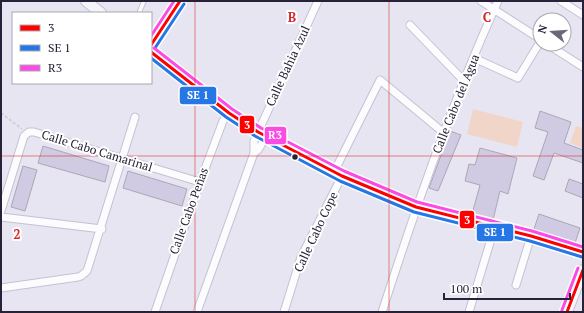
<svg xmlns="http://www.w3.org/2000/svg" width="584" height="313" font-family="'PT Serif',serif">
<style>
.green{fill:#f2d5c9}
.building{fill:#d0cae2;stroke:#aca7b7}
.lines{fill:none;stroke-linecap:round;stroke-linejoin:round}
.lane-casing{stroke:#c4c1d2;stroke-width:5.5}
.street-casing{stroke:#c4c1d2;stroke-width:9}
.secondary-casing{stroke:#c4c1d2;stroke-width:12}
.path{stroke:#cbc9ce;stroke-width:1.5;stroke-dasharray:3 2;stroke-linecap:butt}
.lane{stroke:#fcfbfd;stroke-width:3.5}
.street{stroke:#fcfbfd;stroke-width:7}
.secondary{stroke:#f2f5f9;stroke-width:10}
.bus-1-casing{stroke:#fff;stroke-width:6}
.bus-2-casing{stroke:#fff;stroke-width:6}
.bus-3-casing{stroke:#fff;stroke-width:6}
.bus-1{stroke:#f00;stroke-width:3}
.bus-2{stroke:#2477e4;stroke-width:3}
.bus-3{stroke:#fb4be4;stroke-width:3}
.grid{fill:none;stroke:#d62828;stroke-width:1;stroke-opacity:0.55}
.bus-dot{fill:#272237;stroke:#fff;stroke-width:1.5}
.labels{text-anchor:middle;stroke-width:4;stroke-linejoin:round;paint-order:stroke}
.street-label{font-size:12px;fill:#272237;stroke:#fff}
.grid-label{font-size:13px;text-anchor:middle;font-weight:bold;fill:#d62828;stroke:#fff;stroke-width:4;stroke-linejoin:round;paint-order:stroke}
.line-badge{stroke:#fff;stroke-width:1.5}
.badge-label{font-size:11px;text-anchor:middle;font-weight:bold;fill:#fff}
</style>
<rect width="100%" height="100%" fill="#e8e5f2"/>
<path class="green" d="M 473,109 L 523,122 L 517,147 L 467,134 Z
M 576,126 L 583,128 L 583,148 L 570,143 Z"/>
<path class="building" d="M 540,111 L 571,122 L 564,143 L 583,150 L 583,163 L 554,153 L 544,180 L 533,176 L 548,132 L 535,128 Z
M 450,131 L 461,135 L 438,191 L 429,188 Z
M 43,146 L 109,166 L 105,182 L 38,163 Z
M 480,148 L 517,158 L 508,194 L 500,191 L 493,220 L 472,214 L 480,185 L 465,181 L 469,164 L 475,165 Z
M 23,166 L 37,170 L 25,211 L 11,207 Z
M 128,171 L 187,189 L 182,206 L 123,188 Z
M 569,179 L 583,184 L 583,198 L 565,191 Z
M 539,214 L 580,228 L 575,243 L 534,229 Z"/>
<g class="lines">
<g class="lane-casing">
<path id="lane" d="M 139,13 L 144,1"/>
</g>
<g class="street-casing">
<path id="street" d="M 481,1 L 540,39
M 561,1 L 583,15
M 410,25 L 464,81
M 547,44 L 583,67
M 151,45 L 180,1
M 474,58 L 518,78 L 540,42
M 254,153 L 258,150 L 266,137
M 334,172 L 380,80 L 444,133
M 1,211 L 24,136 L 29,132 L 34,132 L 200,182
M 1,217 L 102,229
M 516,285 L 531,236
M 1,288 L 78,277 L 81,276 L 87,271 L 135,117
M 155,312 L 200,182 L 223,121 L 229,113
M 197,312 L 254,153 L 254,141 L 318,1
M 284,312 L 301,257 L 342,176
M 382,312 C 416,207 452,102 498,1
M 469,312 L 495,226"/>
</g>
<g class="secondary-casing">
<path id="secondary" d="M 86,1 L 101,13
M 151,52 L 229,113 L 258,132 L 342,176 L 392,198 L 416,207 L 531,236 L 583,252
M 567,312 L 583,270"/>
</g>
<path class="path" d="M 1,113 L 22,129"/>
<use href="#lane" class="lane"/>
<use href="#street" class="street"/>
<use href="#secondary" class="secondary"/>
<g class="bus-1-casing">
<path id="bus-1" d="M 151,45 L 180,1
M 151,52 L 229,113 L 258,132 L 342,176 L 416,207 L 531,236 L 583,252
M 567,312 L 583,270"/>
</g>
<g class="bus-2-casing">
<path id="bus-2" d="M 155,48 L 184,4
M 151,58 L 226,117 L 255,136 L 340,181 L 414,212 L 530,241 L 582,257"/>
</g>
<g class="bus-3-casing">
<path id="bus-3" d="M 151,36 L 174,1
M 154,48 L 232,109 L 261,128 L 344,171 L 417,202 L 532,231 L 583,247
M 562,310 L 578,268"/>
</g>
<use href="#bus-1" class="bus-1"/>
<use href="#bus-2" class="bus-2"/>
<use href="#bus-3" class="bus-3"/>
</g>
<path class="grid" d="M 195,1 L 195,312M 389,1 L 389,312M 1,156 L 583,156"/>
<circle class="bus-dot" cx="295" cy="157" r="3.5"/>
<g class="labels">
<g class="street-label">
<text transform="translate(288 66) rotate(-65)" y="4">Calle Bahia Azul</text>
<text transform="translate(456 104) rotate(-68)" y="4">Calle Cabo del Agua</text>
<text transform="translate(97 151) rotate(17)" y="4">Calle Cabo Camarinal</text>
<text transform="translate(189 211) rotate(-70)" y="4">Calle Cabo Peñas</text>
<text transform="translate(316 232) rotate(-65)" y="4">Calle Cabo Cope</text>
</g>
</g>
<g class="grid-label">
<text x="292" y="22">B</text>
<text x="487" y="22">C</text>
<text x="17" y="239">2</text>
</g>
<g class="line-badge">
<rect x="179" y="86" width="38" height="19" rx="4" fill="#2477e4"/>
<rect x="239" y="115" width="16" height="19" rx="4" fill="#f00"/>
<rect x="264" y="126" width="23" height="19" rx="4" fill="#fb4be4"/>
<rect x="459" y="210" width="16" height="19" rx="4" fill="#f00"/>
<rect x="476" y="223" width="38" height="19" rx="4" fill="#2477e4"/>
</g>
<g class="badge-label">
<text x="198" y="99">SE 1</text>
<text x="247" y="129">3</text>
<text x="275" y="139">R3</text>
<text x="467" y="224">3</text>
<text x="495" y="236">SE 1</text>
</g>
<rect width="584" height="313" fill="none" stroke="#272237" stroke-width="4"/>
<rect x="12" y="12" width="140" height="72" fill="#ffffff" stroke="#a9a7af"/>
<rect x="20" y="25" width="20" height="6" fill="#ff0000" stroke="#a9a7af"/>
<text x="48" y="32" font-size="12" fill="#272237">3</text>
<rect x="20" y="45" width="20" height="6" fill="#2477e4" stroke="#a9a7af"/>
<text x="48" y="52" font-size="12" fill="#272237">SE 1</text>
<rect x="20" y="65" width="20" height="6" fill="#fb4be4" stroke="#a9a7af"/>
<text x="48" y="72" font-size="12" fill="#272237">R3</text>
<g transform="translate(552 32) rotate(287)"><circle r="19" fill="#ffffff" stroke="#a9a7af"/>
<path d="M0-3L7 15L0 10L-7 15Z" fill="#6b6678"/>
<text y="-6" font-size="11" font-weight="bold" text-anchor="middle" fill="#272237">N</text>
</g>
<path d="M444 293v6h126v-6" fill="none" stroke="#272237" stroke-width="2"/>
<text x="450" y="293" font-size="12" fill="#272237" stroke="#ffffff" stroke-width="3" paint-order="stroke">100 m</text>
</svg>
